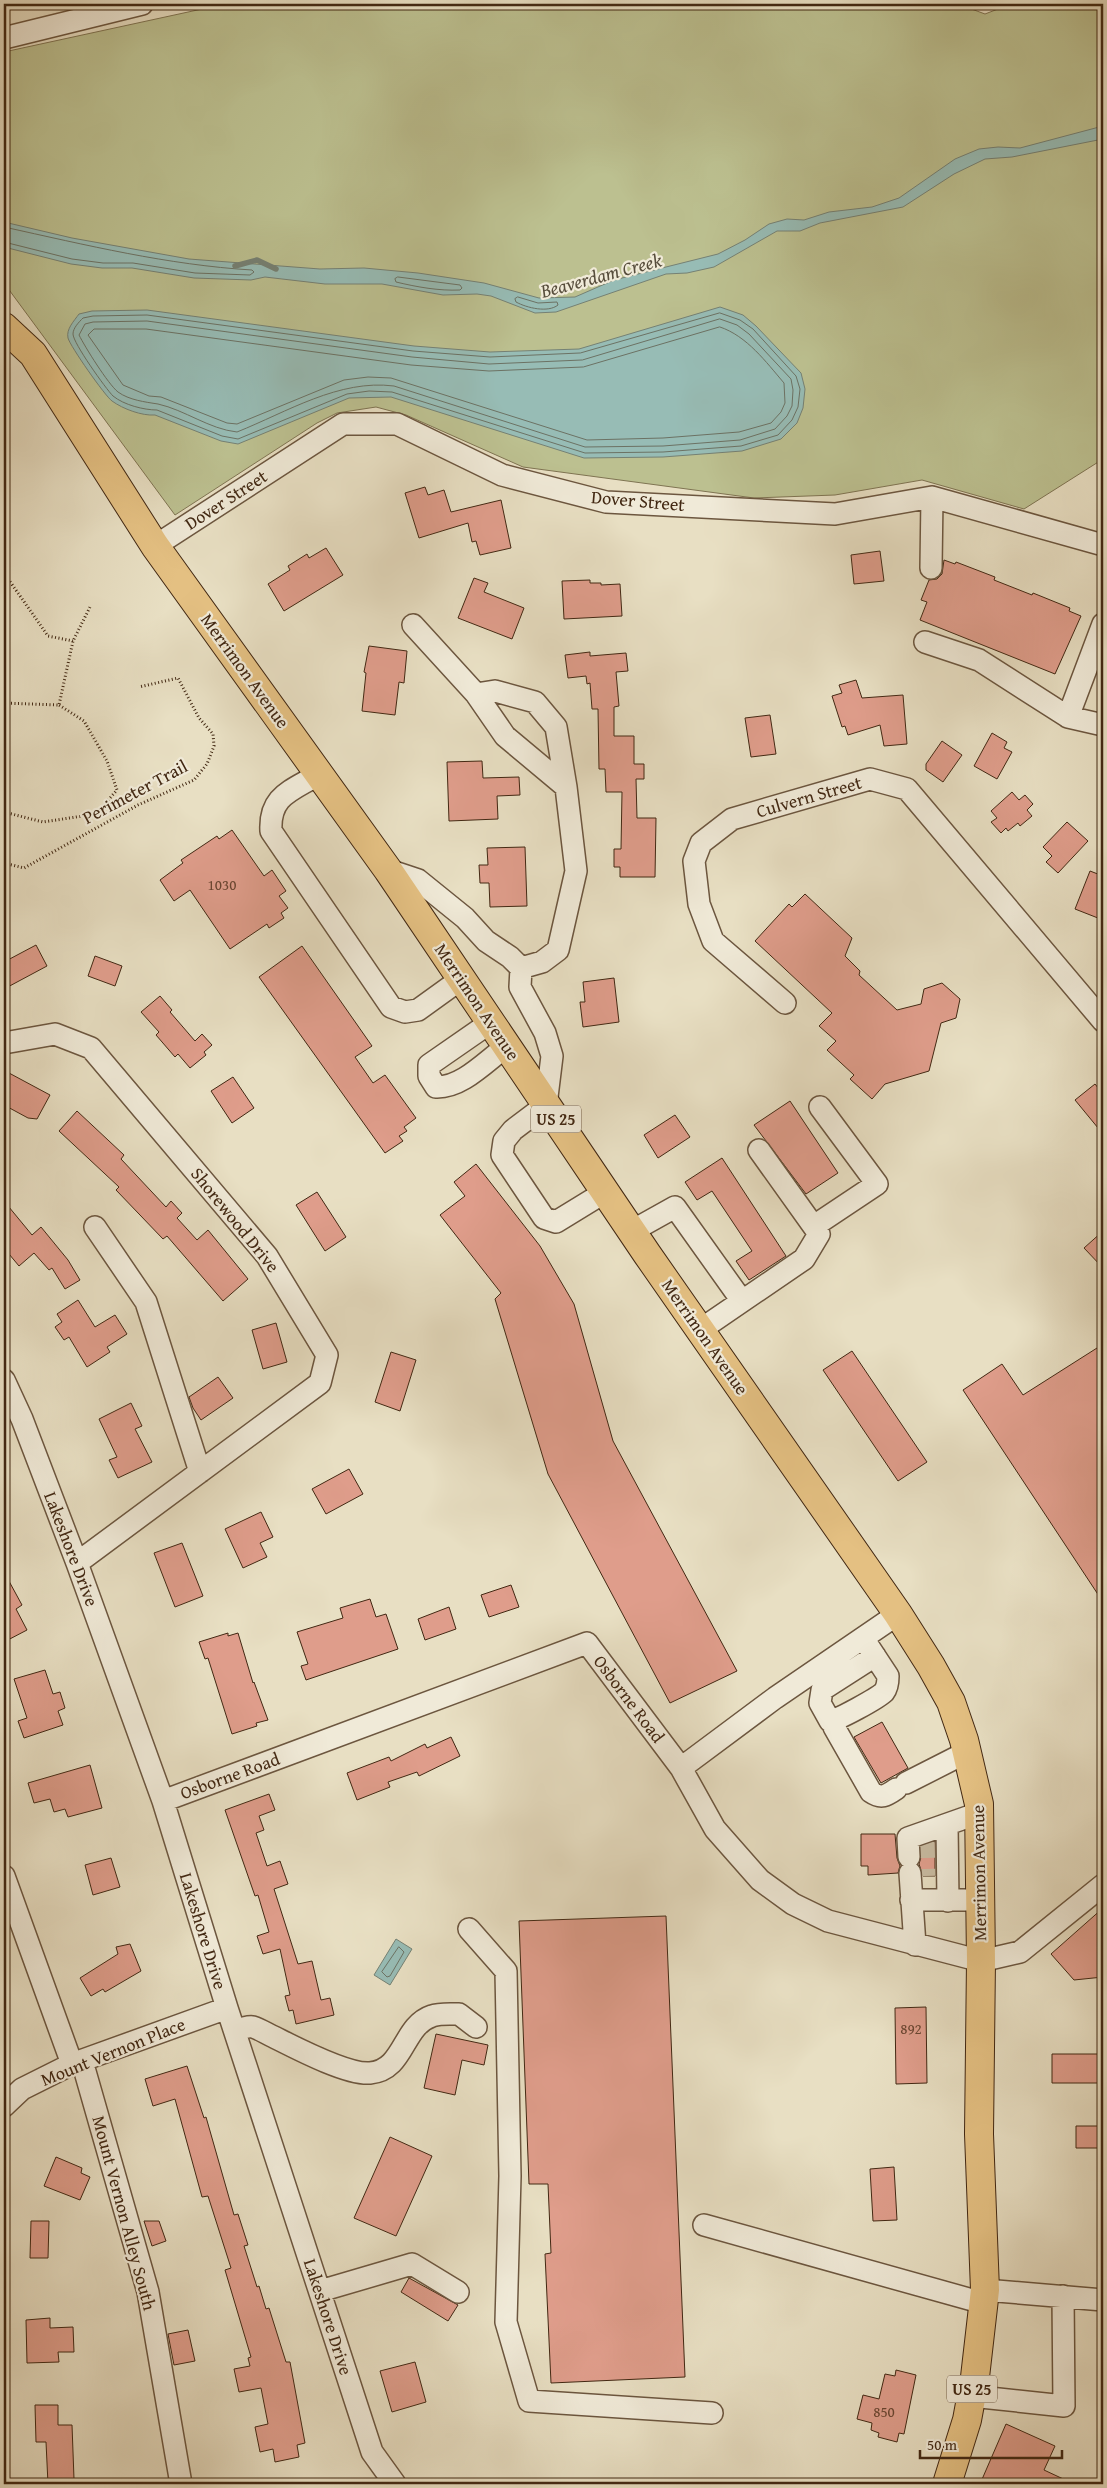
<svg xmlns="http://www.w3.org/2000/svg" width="1107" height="2488" font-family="'Gentium Book Plus',serif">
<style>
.green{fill:#bcc090;stroke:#7f7452}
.water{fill:#97bcb5;stroke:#758174}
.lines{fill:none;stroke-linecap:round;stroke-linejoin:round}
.shore{stroke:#6c7264;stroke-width:1}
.stream{stroke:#758174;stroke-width:5.5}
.building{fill:#df9d8b;stroke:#422813}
.minor-tunnel{stroke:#c7baa0;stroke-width:21;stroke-dasharray:21 11;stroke-linecap:butt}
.minor-casing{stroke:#6c563f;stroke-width:24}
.major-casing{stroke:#422813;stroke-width:30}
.path{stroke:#422813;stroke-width:3;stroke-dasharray:1 2.5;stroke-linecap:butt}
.minor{stroke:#f0ead8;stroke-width:21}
.major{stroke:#e4c082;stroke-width:28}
.labels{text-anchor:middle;stroke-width:4.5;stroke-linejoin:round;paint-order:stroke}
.number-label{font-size:15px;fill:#694531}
.shield{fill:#f0ead8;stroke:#76624e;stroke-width:1}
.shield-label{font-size:16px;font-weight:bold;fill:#422813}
.street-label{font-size:18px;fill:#422813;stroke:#f0ead8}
.water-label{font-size:19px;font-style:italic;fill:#574d3c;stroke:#f0ead8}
</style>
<rect width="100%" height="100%" fill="#e8dfc3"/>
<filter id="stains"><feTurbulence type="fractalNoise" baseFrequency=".004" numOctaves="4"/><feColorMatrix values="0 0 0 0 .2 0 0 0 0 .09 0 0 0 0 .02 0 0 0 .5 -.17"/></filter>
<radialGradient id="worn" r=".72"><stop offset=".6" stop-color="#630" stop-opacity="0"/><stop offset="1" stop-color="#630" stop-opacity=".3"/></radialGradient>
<path class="green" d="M 225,4 L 958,4 L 985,14 L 1011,4 L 1103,4 L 1103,459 L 1024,509 L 922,480 L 835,495 L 754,498 L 523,467 L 406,415 L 376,407 L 337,413 L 317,423 L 175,515 L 4,283 L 4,52 Z"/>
<path class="water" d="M 1103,126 L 1103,139 L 1012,157 L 985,159 L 954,174 L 903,207 L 820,223 L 800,231 L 777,231 L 714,267 L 687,273 L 666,274 L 556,312 L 535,313 L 491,296 L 477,294 L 443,295 L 382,284 L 325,284 L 265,277 L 251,280 L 194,278 L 132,268 L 102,268 L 71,264 L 4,247 L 4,222 L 72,238 L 189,259 L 320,269 L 364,268 L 418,273 L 484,283 L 539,298 L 575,297 L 614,280 L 718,254 L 745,240 L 769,224 L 787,219 L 804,220 L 829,212 L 872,207 L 899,198 L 955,159 L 979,149 L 998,147 L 1020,148 Z
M 720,307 L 743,315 L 756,326 L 801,373 L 805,389 L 803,408 L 797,423 L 781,439 L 742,451 L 663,457 L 584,458 L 391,397 L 349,398 L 238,444 L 221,441 L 155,415 C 142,416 123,409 112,401 C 105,396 70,346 68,338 C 66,329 74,321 79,314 L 92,311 L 147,310 L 414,346 L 490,352 L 579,349 Z
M 396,1939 L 412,1949 L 390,1985 L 374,1975 Z"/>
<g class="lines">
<path class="shore" d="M 4,227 C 86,245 168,265 252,270 L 254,272 L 250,275 L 195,273 L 133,263 L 103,263 L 72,259 L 4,242
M 398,277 L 460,285 L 462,288 L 460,290 C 439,291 417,287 396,282 L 395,279 Z
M 518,297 L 538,303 L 557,302 L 558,305 C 548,313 527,308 516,302 L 515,299 Z
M 720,313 L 740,320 L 753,329 L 796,376 L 800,389 L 798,407 L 792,420 L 778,435 L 741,446 L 663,452 L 585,453 L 392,392 L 369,391 L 347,394 L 238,439 L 222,436 L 157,410 C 144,410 124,405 113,396 C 106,389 73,343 73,334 C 73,328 79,322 83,318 L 93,316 L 147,315 L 413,351 L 490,357 L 580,353 Z
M 720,319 L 737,325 L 749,334 L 791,379 L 793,390 L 792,406 L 787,416 L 775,429 L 740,440 L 663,446 L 585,447 L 394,386 C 339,379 287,412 237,432 C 209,429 185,410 158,404 C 145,402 129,400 118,392 C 108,384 85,347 79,335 L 85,324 L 93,322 L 147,321 L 412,357 L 489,364 L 582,360 Z
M 720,327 C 747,336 766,362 784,383 L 785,403 L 781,412 L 771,423 L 739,432 L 663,438 L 587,440 L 391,378 L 368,377 L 344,380 L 237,424 L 227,423 L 161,397 L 149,396 L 123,385 L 88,335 L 94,329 L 146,329 L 411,365 L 489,371 L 583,367 Z
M 399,1947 L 404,1952 L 390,1976 L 387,1977 L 382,1972 Z"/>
<path class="stream" d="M 235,266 L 257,260 L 276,269"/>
</g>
<path class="building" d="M 425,487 L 428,495 L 444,490 L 451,512 L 501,500 L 511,548 L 480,555 L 476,541 L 472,542 L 468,523 L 419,538 L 405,493 Z
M 326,548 L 343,575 L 284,611 L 268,584 L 290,570 L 288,566 L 307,554 L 309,558 Z
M 880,551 L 884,581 L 854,584 L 851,555 Z
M 944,560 L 955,564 L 956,562 L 995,577 L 994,580 L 1032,595 L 1033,593 L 1070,608 L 1069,611 L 1081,616 L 1055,674 L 920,620 L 927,602 L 921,600 L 929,580 L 937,579 L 942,574 Z
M 474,578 L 488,583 L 484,592 L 524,608 L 512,639 L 458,618 Z
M 590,580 L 590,583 L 601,583 L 601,585 L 620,584 L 622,616 L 564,619 L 562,581 Z
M 369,646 L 407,651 L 404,683 L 399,682 L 395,715 L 362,711 L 366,673 L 364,672 Z
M 590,652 L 590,656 L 626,653 L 628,671 L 616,672 L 619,706 L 614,707 L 614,736 L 634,736 L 634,764 L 644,764 L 644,779 L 636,779 L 637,818 L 656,818 L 655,877 L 620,877 L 620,867 L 614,867 L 614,849 L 621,849 L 622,792 L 606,792 L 605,769 L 599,769 L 598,709 L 592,709 L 590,683 L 587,684 L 586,676 L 568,678 L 565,655 Z
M 856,680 L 862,698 L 903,695 L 907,744 L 884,746 L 880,725 L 848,735 L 845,726 L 842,727 L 832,696 L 842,693 L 839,685 Z
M 770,715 L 776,754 L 751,757 L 745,718 Z
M 992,733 L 1007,742 L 1004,748 L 1012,752 L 997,779 L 974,766 Z
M 942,741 L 962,755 L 943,782 L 926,770 L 926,764 Z
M 482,761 L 483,778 L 519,777 L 520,795 L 497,796 L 498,819 L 449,821 L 447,762 Z
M 1012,792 L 1019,800 L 1025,795 L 1033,804 L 1027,810 L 1032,816 L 1020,826 L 1018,823 L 1008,831 L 1006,828 L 1001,833 L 991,822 L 997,818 L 991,811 Z
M 1067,822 L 1088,841 L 1058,873 L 1046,862 L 1052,856 L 1043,847 Z
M 232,830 L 264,876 L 272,870 L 286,891 L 279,896 L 288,908 L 281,913 L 284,918 L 269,928 L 267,924 L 230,949 L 190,890 L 174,901 L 160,880 L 183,863 L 181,860 L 217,836 L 219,839 Z
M 525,847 L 527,906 L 490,907 L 489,883 L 480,883 L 479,865 L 488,865 L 487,848 Z
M 1090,871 L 1103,876 L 1103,920 L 1075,909 Z
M 805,894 L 852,938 L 845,956 L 860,971 L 859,975 L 897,1010 L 921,1004 L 924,989 L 942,983 L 960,999 L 956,1018 L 941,1023 L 929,1071 L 885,1084 L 872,1099 L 850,1079 L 854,1075 L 827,1050 L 836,1041 L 819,1026 L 832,1013 L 755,941 L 789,904 L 792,907 Z
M 36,945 L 47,966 L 4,989 L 4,962 Z
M 302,946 L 372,1046 L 355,1057 L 373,1083 L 385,1075 L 416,1118 L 404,1127 L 407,1131 L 399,1136 L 403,1141 L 385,1153 L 259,977 Z
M 95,956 L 122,966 L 115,986 L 88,976 Z
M 614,978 L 619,1022 L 583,1027 L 580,1002 L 585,1002 L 583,982 Z
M 160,996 L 172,1010 L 170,1012 L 195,1041 L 202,1034 L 212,1045 L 204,1052 L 206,1055 L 190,1068 L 178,1054 L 175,1057 L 156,1035 L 159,1032 L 141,1012 Z
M 9,1073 L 50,1095 L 37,1119 L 28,1118 L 4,1105 L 4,1082 Z
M 233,1077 L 254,1108 L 232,1123 L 211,1091 Z
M 1095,1084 L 1103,1094 L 1103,1134 L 1075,1100 Z
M 790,1101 L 838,1173 L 806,1194 L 754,1125 Z
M 77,1111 L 124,1155 L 121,1159 L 166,1207 L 171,1201 L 182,1213 L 177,1218 L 197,1240 L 208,1230 L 248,1279 L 223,1301 L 167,1236 L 163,1239 L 116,1190 L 119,1187 L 59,1131 Z
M 675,1115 L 690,1137 L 658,1158 L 644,1135 Z
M 722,1158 L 786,1256 L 749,1280 L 736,1261 L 752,1251 L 712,1191 L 697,1200 L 685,1182 Z
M 476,1164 L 540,1246 L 574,1304 L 613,1441 L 737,1671 L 670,1703 L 548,1474 L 495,1299 L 501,1293 L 440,1215 L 465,1196 L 454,1182 Z
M 317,1192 L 346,1237 L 325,1251 L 296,1205 Z
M 4,1201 L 32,1235 L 41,1227 L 68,1260 L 80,1280 L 65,1289 L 52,1268 L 49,1270 L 34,1253 L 19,1266 L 4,1248 Z
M 1103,1231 L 1103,1268 L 1084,1248 Z
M 78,1300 L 95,1327 L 115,1315 L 127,1334 L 107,1347 L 110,1352 L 87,1367 L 69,1337 L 64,1340 L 55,1327 L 62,1322 L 57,1314 Z
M 276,1323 L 287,1362 L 263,1369 L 252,1330 Z
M 1097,1348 L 1103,1358 L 1103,1602 L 963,1390 L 1002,1364 L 1023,1395 Z
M 852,1351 L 927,1462 L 898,1481 L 823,1370 Z
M 391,1352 L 416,1360 L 400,1411 L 375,1402 Z
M 218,1377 L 233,1398 L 201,1420 L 193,1408 L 189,1397 Z
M 131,1403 L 142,1426 L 135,1429 L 152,1462 L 118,1478 L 109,1460 L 117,1457 L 99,1419 Z
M 349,1469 L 363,1494 L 326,1514 L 312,1489 Z
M 261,1512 L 273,1537 L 260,1543 L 267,1557 L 243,1568 L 225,1529 Z
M 182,1543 L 203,1596 L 175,1607 L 154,1553 Z
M 4,1572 L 22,1605 L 16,1609 L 27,1630 L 4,1642 Z
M 511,1585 L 519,1607 L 489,1617 L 481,1595 Z
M 370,1599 L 376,1617 L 386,1614 L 398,1649 L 306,1680 L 301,1666 L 308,1664 L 297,1632 L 343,1618 L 340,1608 Z
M 449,1607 L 456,1629 L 425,1640 L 418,1619 Z
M 228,1633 L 228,1636 L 238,1633 L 253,1683 L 254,1682 L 268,1720 L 256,1723 L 257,1726 L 232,1734 L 208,1658 L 205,1659 L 199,1642 Z
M 45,1670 L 53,1694 L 60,1692 L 65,1708 L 58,1711 L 63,1725 L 24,1738 L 18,1721 L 27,1718 L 14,1679 Z
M 882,1722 L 908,1768 L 881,1783 L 854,1737 Z
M 451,1737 L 460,1756 L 419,1776 L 417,1772 L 388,1782 L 390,1787 L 357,1800 L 347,1773 L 389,1757 L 391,1761 L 425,1744 L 427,1748 Z
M 90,1765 L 102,1808 L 68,1817 L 65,1809 L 54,1812 L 50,1799 L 34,1803 L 28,1783 Z
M 269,1794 L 275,1810 L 259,1816 L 264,1830 L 256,1833 L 267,1866 L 280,1861 L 288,1884 L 274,1889 L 298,1964 L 312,1961 L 321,2000 L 330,1998 L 334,2015 L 296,2024 L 293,2010 L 289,2011 L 285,1996 L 290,1995 L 280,1949 L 263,1954 L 257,1936 L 269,1932 L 258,1895 L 255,1896 L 225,1810 Z
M 861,1834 L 895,1834 L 897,1858 L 900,1866 L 898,1873 L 868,1875 L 868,1866 L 861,1866 Z
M 935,1842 L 935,1876 L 923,1876 L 919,1864 L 921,1857 L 921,1847 Z
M 111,1858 L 120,1887 L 93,1895 L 85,1865 Z
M 1103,1908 L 1103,1977 L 1074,1980 L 1051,1954 Z
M 666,1916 L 685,2377 L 551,2383 L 545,2254 L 551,2253 L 548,2184 L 529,2184 L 519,1921 Z
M 130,1944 L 141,1971 L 105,1992 L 103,1989 L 91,1996 L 80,1978 L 118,1954 L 116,1947 Z
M 926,2007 L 927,2083 L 896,2084 L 895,2008 Z
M 436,2034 L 488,2045 L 484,2065 L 462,2060 L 455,2095 L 424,2088 Z
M 1052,2054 L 1103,2054 L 1103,2083 L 1052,2083 Z
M 187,2066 L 204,2118 L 206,2117 L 234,2215 L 238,2214 L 248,2245 L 244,2246 L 257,2287 L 259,2286 L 266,2309 L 269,2308 L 286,2362 L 290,2362 L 305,2443 L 297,2445 L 299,2457 L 275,2462 L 273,2449 L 260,2452 L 255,2427 L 268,2424 L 261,2388 L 239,2392 L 234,2369 L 250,2366 L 248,2358 L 251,2357 L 225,2270 L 231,2268 L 208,2196 L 202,2197 L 175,2099 L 153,2106 L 145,2079 Z
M 1076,2126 L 1103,2126 L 1103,2148 L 1076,2148 Z
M 390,2137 L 432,2156 L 396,2236 L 354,2218 Z
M 56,2157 L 82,2168 L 81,2173 L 90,2177 L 80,2200 L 44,2186 Z
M 894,2167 L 897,2220 L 873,2221 L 870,2169 Z
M 31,2221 L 49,2221 L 48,2258 L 30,2258 Z
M 144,2221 L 159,2221 L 166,2241 L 152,2246 Z
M 409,2278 L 458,2305 L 448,2321 L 401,2292 Z
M 50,2318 L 50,2328 L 73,2327 L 74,2352 L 58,2352 L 59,2362 L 27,2363 L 26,2320 Z
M 188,2330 L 195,2361 L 174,2365 L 168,2334 Z
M 415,2362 L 426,2402 L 392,2412 L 380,2371 Z
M 896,2370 L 916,2375 L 904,2434 L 899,2433 L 897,2442 L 878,2437 L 879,2433 L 871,2430 L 872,2423 L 857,2419 L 863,2395 L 879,2399 L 885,2374 L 895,2376 Z
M 35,2405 L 58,2405 L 58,2425 L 72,2425 L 74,2479 L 66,2479 L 66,2484 L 48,2484 L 46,2442 L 36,2442 Z
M 1006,2424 L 1055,2446 L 1044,2470 L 1074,2484 L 980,2484 Z"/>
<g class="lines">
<path class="minor-tunnel" d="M 924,1837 L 925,1876"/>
<g class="minor-casing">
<path id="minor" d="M 4,38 L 142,4
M 155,546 L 343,424 L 397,424 L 502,475 L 606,502 L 835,514 L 932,497 L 1103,545
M 931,568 L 932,497
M 925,642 L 979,660 L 1068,717 L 1103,624
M 476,694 L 505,736 L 566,787
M 1068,717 L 1103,725
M 319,774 C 292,791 269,795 271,831 L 391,1007 L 405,1012 L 418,1010 L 461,979
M 388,870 L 418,880 L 465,918 L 486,941 L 510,957 L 521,968 L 542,962 L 558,950 L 576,871 L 566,787 L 556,727 L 535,702 L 495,691 L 476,694 L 413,625
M 521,968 L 520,987 L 545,1033 L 552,1056 L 546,1105 L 513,1130 L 504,1141 L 502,1155 L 544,1218 L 556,1222 L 605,1192
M 785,1003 L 713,941 L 699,904 L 694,861 L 701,843 L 732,819 L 870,779 L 907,789 L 1103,1021
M 491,1022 L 429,1065 L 429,1076 L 436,1087 C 462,1088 486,1061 507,1046
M 4,1043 L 55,1034 L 91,1048 L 267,1256 L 327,1355 L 320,1383 L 77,1563
M 814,1226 L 877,1184 L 820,1107
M 95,1227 L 146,1302 L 200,1472
M 632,1231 L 675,1207 L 742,1301
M 700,1330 L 804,1259 L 819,1234 L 759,1150
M 4,1380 L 22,1419 L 77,1563 L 163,1801 L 227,2008 L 372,2452 L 395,2484
M 863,1638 L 888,1676 C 888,1681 887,1688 884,1692 C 878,1698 838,1720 830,1721 L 820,1703 L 822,1690 L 875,1656
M 835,1720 L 834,1727 L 871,1792 C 881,1799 886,1796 896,1789
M 681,1768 L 775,1698 L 898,1614
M 906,1783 L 967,1752
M 163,1801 L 587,1643 L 681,1768 L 715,1829 L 760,1880 L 793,1904 L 828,1921 L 981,1961 L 1020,1952 L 1103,1885
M 947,1825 L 948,1901
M 909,1857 L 908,1838 L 979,1813
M 910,1873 L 915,1945
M 4,1876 L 72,2064
M 911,1900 L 981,1900
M 469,1929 L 506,1971 L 510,2176 L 506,2322 L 529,2401 L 712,2413
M 235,2031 C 240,2029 248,2026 253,2027 C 260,2029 267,2034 274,2037 C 296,2048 347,2075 370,2073 C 405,2070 402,2026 432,2016 C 440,2013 450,2014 459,2014 L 476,2027
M 82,2061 L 148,2292 L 181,2484
M 4,2106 L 22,2089 L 72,2064 L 227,2008
M 704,2225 L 983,2303
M 985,2290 L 1103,2300
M 320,2291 L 412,2264 L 458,2292
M 971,2396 L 1064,2406 L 1063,2296"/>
</g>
<g class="major-casing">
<path id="major" d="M 4,327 L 33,354 L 155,546 L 388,870 L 647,1254 L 898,1614 L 931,1666 L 951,1702 L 964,1740 L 979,1804 L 981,1961 L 979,2134 L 985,2290 L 975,2377 L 967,2420 L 947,2484"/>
</g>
<path class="path" d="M 4,573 L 48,636 L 73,641
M 4,703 L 59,705 L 73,641 L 90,607
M 4,812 L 43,822 L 96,814 L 117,790 L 107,761 L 84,721 L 59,705
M 4,863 L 24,868 L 138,805 L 194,780 L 207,764 L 214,746 L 213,734 L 199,718 L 178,678 L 139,687"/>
<use href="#minor" class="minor"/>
<use href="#major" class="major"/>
</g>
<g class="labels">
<g class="number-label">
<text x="222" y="890">1030</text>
<text x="911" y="2034">892</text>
<text x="884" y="2417">850</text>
</g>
<g class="shield">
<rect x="531" y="1105.5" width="50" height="27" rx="4"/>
<rect x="947" y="2375.5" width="50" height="27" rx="4"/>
</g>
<g class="shield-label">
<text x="556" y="1125">US 25</text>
<text x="972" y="2395">US 25</text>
</g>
<g class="street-label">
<text transform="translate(226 500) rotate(-33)" y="6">Dover Street</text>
<text transform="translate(638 501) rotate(5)" y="6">Dover Street</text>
<text transform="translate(245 671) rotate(54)" y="6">Merrimon Avenue</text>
<text transform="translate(135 792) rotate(-28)" y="6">Perimeter Trail</text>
<text transform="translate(809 797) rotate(-16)" y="6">Culvern Street</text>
<text transform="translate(477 1002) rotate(56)" y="6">Merrimon Avenue</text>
<text transform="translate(235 1220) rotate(51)" y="6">Shorewood Drive</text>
<text transform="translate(705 1337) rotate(55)" y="6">Merrimon Avenue</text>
<text transform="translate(71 1549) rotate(69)" y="6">Lakeshore Drive</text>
<text transform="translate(629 1699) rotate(53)" y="6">Osborne Road</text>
<text transform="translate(230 1776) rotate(-20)" y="6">Osborne Road</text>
<text transform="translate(979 1873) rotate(-91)" y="6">Merrimon Avenue</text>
<text transform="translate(203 1931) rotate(73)" y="6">Lakeshore Drive</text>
<text transform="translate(113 2052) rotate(-22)" y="6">Mount Vernon Place</text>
<text transform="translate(124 2213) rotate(75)" y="6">Mount Vernon Alley South</text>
<text transform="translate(328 2317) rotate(72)" y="6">Lakeshore Drive</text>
</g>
<g class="water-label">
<text transform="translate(601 275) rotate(-15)" y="7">Beaverdam Creek</text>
</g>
</g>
<rect width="1107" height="2488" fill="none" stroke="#e8dfc3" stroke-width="20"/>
<rect x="5" y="5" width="1097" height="2478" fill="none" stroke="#422813" stroke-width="2.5"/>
<rect x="10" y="10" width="1087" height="2468" fill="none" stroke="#422813"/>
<path d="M920 2450v8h142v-8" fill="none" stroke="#422813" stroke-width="2.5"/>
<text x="927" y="2450" font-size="15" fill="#422813" stroke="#f0ead8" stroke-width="4" paint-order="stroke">50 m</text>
<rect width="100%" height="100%" filter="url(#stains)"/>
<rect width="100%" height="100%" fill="url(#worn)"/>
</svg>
